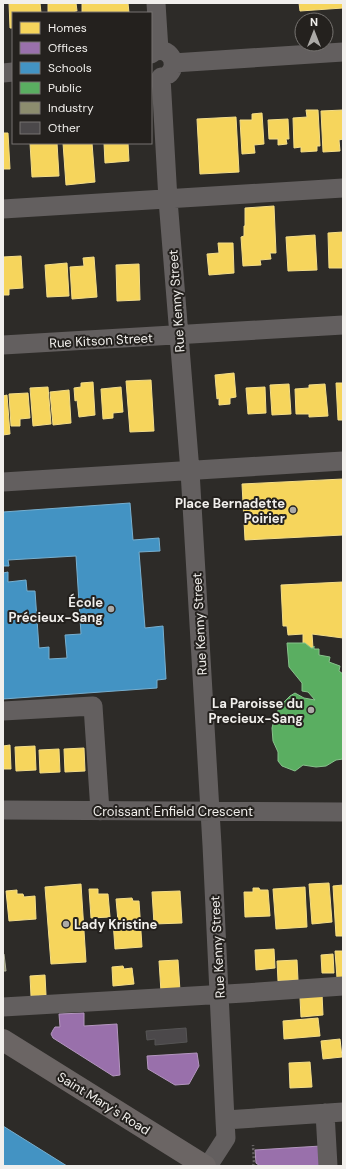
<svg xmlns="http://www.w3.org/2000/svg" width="346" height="1169" font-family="'DM Sans',sans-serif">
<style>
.homes{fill:#f6d55c;stroke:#f4dd87}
.offices{fill:#9970ab;stroke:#b396be}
.schools{fill:#4393c3;stroke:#77afcf}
.public{fill:#5aae61;stroke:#87c28b}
.industry{fill:#8c8c6e;stroke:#aaaa94}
.building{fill:#4b484a;stroke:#565555}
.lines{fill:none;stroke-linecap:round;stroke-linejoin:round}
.path{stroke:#666262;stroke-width:2.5;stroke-dasharray:2 2;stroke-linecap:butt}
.minor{stroke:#635f5f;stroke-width:19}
.highway{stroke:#6b6564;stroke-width:22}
.poi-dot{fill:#acaaa7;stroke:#24211e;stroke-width:1.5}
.labels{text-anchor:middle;stroke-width:4;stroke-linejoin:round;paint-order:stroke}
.street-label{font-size:13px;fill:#f1efec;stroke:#24211e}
.poi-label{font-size:13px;font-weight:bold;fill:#f1efec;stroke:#24211e;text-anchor:end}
</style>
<rect width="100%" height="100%" fill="#2d2b28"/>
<path class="homes" d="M 9,3 L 40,3 L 41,13 L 13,13 L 13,28 L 10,28 Z
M 48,3 L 76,3 L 77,11 L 75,11 L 75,13 L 48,12 Z
M 82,3 L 128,3 L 129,13 L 82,13 Z
M 299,3 L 343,3 L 343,8 L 300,11 Z
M 306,110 L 318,110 L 320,146 L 317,146 L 317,151 L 301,152 L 301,147 L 294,148 L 293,118 L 307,117 Z
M 343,110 L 343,139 L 339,140 L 340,151 L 323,152 L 321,111 Z
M 262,113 L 264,144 L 254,145 L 255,153 L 242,154 L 240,120 L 252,120 L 252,114 Z
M 236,117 L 239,172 L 200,174 L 197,119 Z
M 288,119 L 289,139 L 286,139 L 287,144 L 278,145 L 278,139 L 269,139 L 268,120 Z
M 3,133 L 8,133 L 10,169 L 3,169 Z
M 30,143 L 57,143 L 59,176 L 32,177 Z
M 63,143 L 92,143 L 95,182 L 66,185 Z
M 104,143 L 128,143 L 129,161 L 105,163 Z
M 274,206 L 276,253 L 270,253 L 271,259 L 260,260 L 261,265 L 243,266 L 241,237 L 244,236 L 244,226 L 245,226 L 245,208 Z
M 343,232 L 343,268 L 329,268 L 328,233 Z
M 315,235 L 317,270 L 288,271 L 286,237 Z
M 218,243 L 233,243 L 234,273 L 209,275 L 207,254 L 219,253 Z
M 21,256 L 23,288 L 9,289 L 9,295 L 3,295 L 3,257 Z
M 94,257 L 97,297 L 72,299 L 70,267 L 84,266 L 83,258 Z
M 67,263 L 69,296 L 47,297 L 45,265 Z
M 139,264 L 140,300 L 117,301 L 116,265 Z
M 234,373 L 236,397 L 230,398 L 230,404 L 219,405 L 219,398 L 217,399 L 215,375 Z
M 151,380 L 154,431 L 130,432 L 126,381 Z
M 93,382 L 95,415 L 79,417 L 77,400 L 75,401 L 74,388 L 81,387 L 81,383 Z
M 336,383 L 343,383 L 343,420 L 338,420 Z
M 289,384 L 291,414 L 272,415 L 270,385 Z
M 325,384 L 328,416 L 309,417 L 309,414 L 296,414 L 295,389 L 309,388 L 309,385 Z
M 48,387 L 51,424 L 33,426 L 30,388 Z
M 121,387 L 123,412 L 113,413 L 113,418 L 103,419 L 101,389 Z
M 265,387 L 266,413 L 248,414 L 246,388 Z
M 69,390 L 71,423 L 53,425 L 50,392 Z
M 28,393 L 30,418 L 20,419 L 20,426 L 11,426 L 9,394 Z
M 7,395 L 10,434 L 3,435 L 3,396 Z
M 343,479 L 343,535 L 245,540 L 242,484 Z
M 343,582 L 343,638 L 312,634 L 313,648 L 311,648 L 303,643 L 303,634 L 288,635 L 287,626 L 283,626 L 281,585 Z
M 10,745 L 11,769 L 3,769 L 3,746 Z
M 35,746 L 36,770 L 16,771 L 15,747 Z
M 84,748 L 85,771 L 65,772 L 64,749 Z
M 59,749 L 60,772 L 40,773 L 39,750 Z
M 329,883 L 332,922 L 312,924 L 309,884 Z
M 81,884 L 86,962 L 51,964 L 45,887 Z
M 343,885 L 343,936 L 336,936 L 333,886 Z
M 305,887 L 307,927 L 276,929 L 273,889 Z
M 253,888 L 259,888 L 260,890 L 268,890 L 270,916 L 245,917 L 244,892 L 253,892 Z
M 89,889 L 98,889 L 98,894 L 108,894 L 110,917 L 91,918 Z
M 17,890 L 17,894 L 23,894 L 24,897 L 35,896 L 36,919 L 9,921 L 6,891 Z
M 180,891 L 182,923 L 154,924 L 152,892 Z
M 132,898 L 133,901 L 139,901 L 142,947 L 115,949 L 113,921 L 118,921 L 116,899 Z
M 274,949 L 275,968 L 256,970 L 255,950 Z
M 335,951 L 343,951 L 343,977 L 337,978 Z
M 333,954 L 334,973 L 322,973 L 321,955 Z
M 178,960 L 180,991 L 161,992 L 159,961 Z
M 297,960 L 298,980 L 278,981 L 277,961 Z
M 123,966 L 124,969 L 132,968 L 134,984 L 113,986 L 112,967 Z
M 45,975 L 46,995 L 31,996 L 30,976 Z
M 322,994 L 323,1015 L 301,1017 L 300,998 L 303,998 L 302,995 Z
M 318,1018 L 320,1036 L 284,1039 L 283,1021 Z
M 340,1039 L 342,1057 L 323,1059 L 321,1041 Z
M 310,1062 L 312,1087 L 290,1088 L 289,1063 Z"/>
<path class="offices" d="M 84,1013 L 84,1026 L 117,1024 L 120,1075 L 113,1076 L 53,1038 L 51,1034 L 53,1030 L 55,1027 L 60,1027 L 59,1014 Z
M 197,1053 L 199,1066 L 189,1084 L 175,1085 L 148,1069 L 147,1056 Z
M 321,1146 L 323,1166 L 260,1166 L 256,1163 L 255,1150 Z"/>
<path class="schools" d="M 130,503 L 133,540 L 159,538 L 160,551 L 139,552 L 145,628 L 163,626 L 166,679 L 157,680 L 157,688 L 3,699 L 3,573 L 8,572 L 8,582 L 26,580 L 27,591 L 35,591 L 39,648 L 49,647 L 49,659 L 67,658 L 65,635 L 81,634 L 76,556 L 8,560 L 9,566 L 3,566 L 3,512 Z
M 3,1126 L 67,1166 L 3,1166 Z"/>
<path class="public" d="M 287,643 L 305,643 L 311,648 L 313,648 L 314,646 L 314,649 L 319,649 L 319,655 L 330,657 L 329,662 L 340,666 L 339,671 L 343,674 L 343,759 L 336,760 L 326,766 L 316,767 L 303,765 L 295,771 L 282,766 L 278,761 L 278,752 L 273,741 L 272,728 L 275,716 L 281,705 L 290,696 L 295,693 L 304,698 L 315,700 L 308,692 L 302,691 L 302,683 L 289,667 Z"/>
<path class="industry" d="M 3,954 L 4,954 L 6,971 L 3,971 Z"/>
<path class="building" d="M 186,1028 L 187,1042 L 155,1045 L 155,1039 L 147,1040 L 146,1031 Z"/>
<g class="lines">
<path class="path" d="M 253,1166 L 254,1163 L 253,1145"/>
<path class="minor" d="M 156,3 L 159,50
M 151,54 C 165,43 181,61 169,74
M 173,63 L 343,52
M 3,73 L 13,72
M 161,77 L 168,200 L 190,471 L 212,845 L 225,1120 L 226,1138 L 208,1166
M 3,209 L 343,188
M 3,345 L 343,325
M 3,482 L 343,461
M 3,711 L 93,706 L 100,811
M 3,810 L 343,812
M 3,1007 L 244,993 L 343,986
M 325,1113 L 328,1166
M 225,1120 L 343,1112"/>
<path class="highway" d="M 3,1040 L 205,1166"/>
</g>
<g class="poi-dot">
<circle cx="293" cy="510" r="4"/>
<circle cx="111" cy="609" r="4"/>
<circle cx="311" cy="710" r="4"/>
<circle cx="66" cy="924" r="4"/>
</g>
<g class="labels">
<g class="street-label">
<text transform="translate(176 301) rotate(-94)" y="5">Rue Kenny Street</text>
<text transform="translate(101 340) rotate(-3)" y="5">Rue Kitson Street</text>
<text transform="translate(199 624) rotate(-93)" y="5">Rue Kenny Street</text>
<text x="173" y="816">Croissant Enfield Crescent</text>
<text transform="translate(217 947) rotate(-93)" y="5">Rue Kenny Street</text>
<text transform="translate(104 1103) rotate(32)" y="5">Saint Mary's Road</text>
</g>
<g class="poi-label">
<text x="285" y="508">Place Bernadette<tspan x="285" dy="15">Poirier</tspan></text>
<text x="103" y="607">École<tspan x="103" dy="15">Précieux-Sang</tspan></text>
<text x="303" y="708">La Paroisse du<tspan x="303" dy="15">Precieux-Sang</tspan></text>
<text x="74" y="929" text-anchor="start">Lady Kristine</text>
</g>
</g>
<rect width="346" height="1169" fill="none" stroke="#f1efec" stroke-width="8"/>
<rect x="12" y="12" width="140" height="132" fill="#24211e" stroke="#767370"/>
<rect x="20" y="22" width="20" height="12" fill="#f6d55c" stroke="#767370"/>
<text x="48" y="32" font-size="12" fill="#f1efec">Homes</text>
<rect x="20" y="42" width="20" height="12" fill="#9970ab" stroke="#767370"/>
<text x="48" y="52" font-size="12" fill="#f1efec">Offices</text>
<rect x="20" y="62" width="20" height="12" fill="#4393c3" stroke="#767370"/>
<text x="48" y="72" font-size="12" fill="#f1efec">Schools</text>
<rect x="20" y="82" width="20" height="12" fill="#5aae61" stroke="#767370"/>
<text x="48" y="92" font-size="12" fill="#f1efec">Public</text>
<rect x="20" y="102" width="20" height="12" fill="#8c8c6e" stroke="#767370"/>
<text x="48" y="112" font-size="12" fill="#f1efec">Industry</text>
<rect x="20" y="122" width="20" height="12" fill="#4b484a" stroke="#767370"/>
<text x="48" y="132" font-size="12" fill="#f1efec">Other</text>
<g transform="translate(314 32)"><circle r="19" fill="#24211e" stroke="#767370"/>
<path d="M0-3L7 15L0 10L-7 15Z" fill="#acaaa7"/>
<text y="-6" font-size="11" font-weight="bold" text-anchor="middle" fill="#f1efec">N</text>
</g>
</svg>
